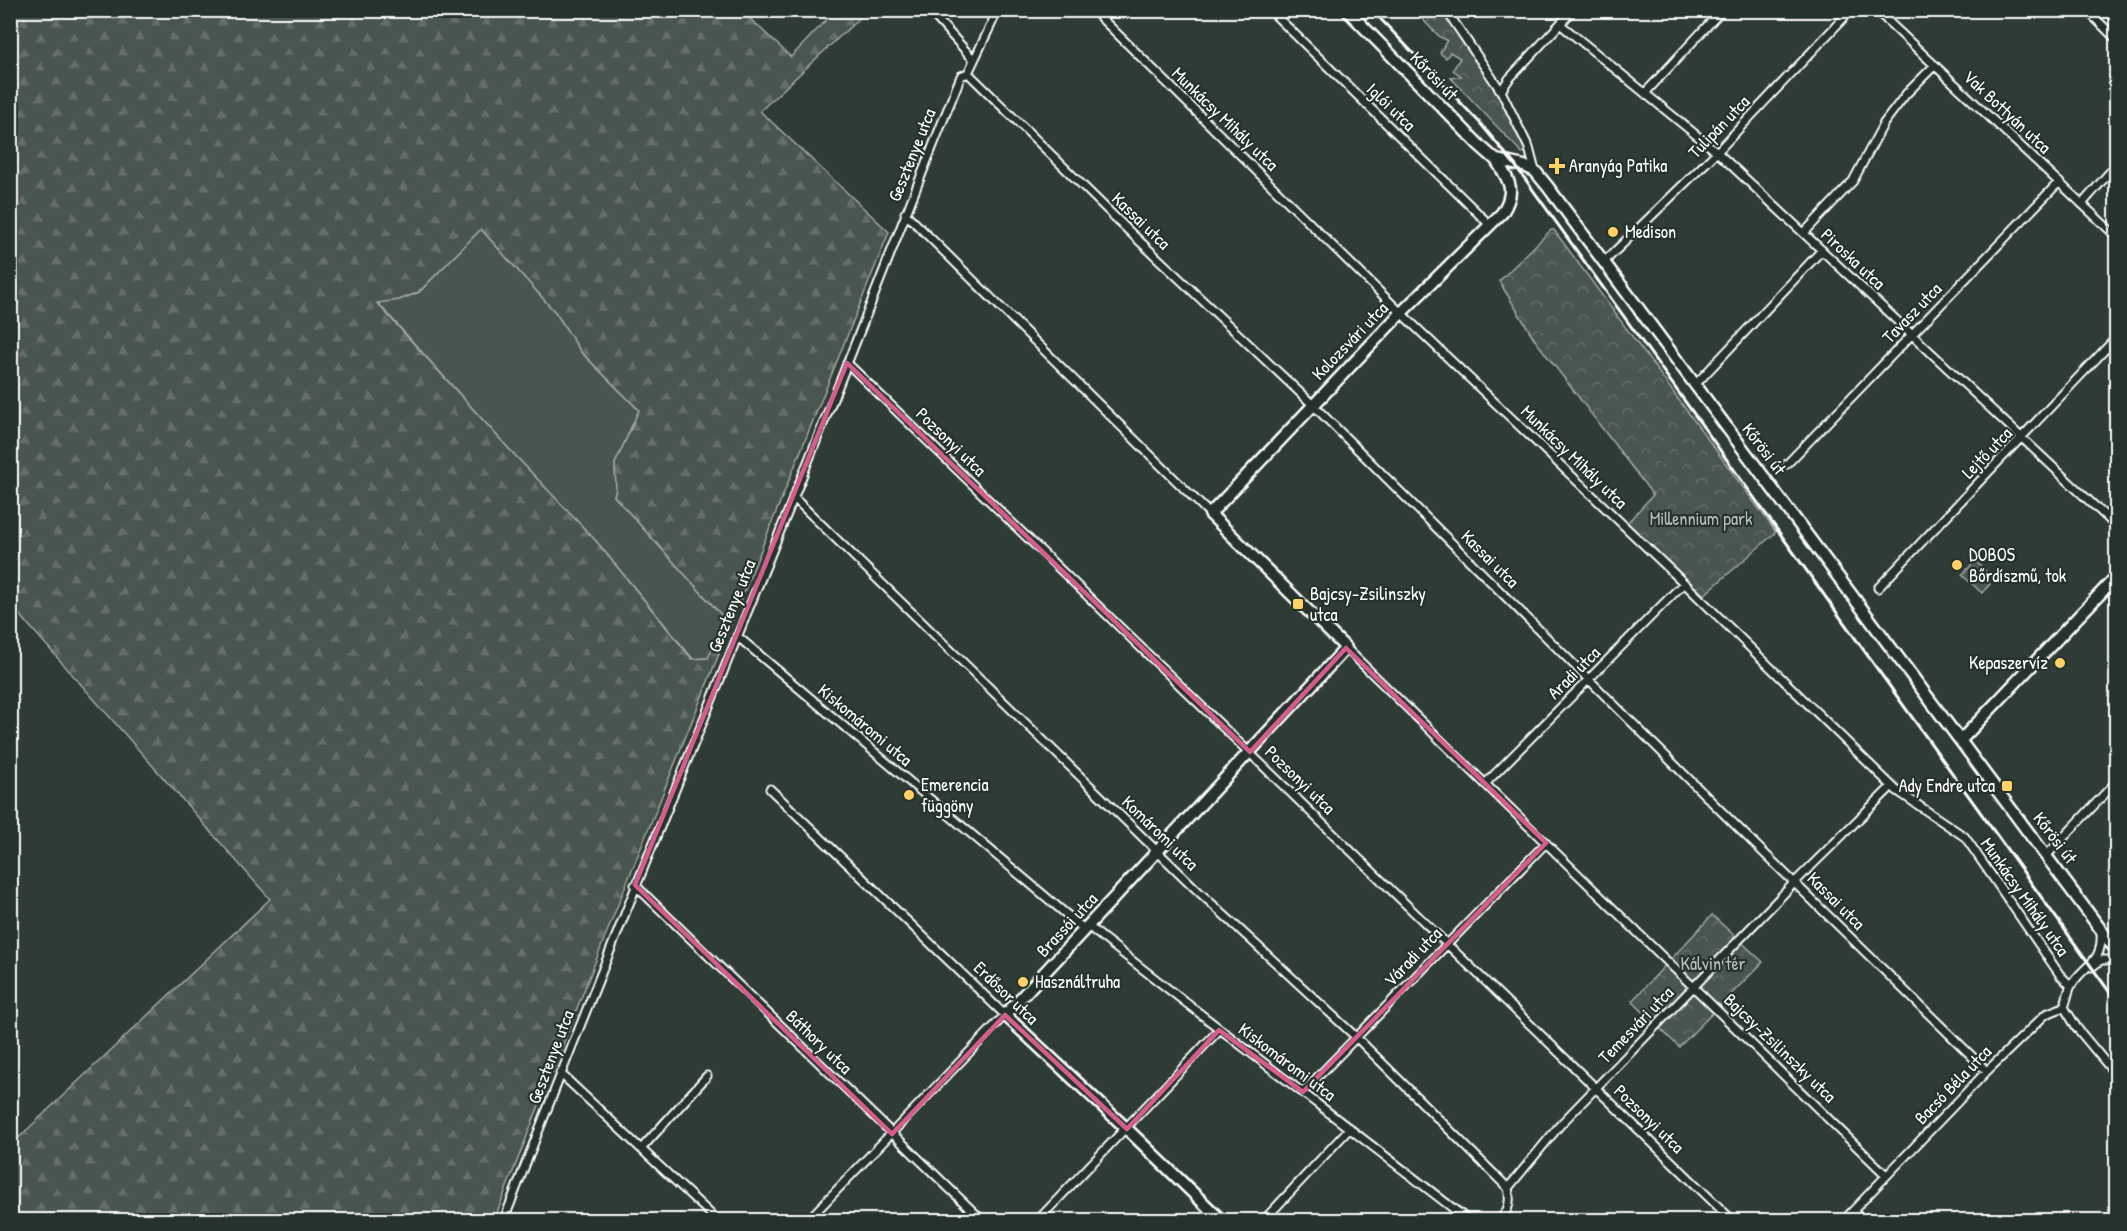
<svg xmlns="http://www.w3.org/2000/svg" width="2127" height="1231" font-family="'Patrick Hand',sans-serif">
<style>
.grass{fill:#4a544f;stroke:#a4aaa7;stroke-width:1.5}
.forest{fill:url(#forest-firs);stroke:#a4aaa7;stroke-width:1.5;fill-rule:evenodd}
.park{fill:url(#park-crowns);stroke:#a4aaa7;stroke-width:1.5}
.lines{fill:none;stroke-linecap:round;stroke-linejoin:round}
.street-casing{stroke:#fff;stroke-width:11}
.secondary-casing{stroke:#fff;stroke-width:15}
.street{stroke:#26332d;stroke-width:7}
.secondary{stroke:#26332d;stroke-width:10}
.rail{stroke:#fff;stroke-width:3}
.marked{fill:none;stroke:#d45d8c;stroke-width:4.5;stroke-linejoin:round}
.poi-dot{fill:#ffd166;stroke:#26332d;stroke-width:2}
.labels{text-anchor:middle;stroke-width:4.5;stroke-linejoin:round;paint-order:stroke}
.street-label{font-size:18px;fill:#fff;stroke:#26332d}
.poi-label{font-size:18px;fill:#fff;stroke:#26332d;text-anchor:start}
.park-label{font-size:18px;fill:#b7bbb9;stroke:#26332d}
</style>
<defs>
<pattern id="forest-firs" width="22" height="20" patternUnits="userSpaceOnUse" patternTransform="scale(1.5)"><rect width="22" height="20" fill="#4a544f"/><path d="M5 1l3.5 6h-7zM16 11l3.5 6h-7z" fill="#656e69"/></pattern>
<pattern id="park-crowns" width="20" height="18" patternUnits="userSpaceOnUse" patternTransform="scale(1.5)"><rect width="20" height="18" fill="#4a544f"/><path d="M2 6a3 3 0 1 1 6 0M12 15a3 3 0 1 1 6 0" fill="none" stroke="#656e69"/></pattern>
</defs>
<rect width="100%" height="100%" fill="#2f3b35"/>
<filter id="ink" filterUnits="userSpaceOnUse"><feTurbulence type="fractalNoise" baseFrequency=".0167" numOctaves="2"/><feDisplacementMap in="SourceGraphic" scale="12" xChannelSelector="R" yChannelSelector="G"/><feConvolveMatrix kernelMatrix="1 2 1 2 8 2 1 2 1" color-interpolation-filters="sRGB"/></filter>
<g filter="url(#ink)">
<path class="grass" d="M 481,229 L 556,313 L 581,352 L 639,410 L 615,464 L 616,489 L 614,496 L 725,619 L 709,658 L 693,659 L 596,541 L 509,449 L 377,302 L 399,300 L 419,292 Z
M 1975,561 L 1986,571 L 1981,577 L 1990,584 L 1982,593 L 1962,575 Z"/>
<path class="forest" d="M 10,11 L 742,11 L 791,57 L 828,18 L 822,11 L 867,11 L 760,111 L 889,232 L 605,937 L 494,1220 L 11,1220 L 11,1145 L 270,899 L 11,605 ZM 481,229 L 556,313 L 581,352 L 639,410 L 615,464 L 616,489 L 614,496 L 725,619 L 708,658 L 692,659 L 596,541 L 509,449 L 377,303 L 399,300 L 419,292 Z"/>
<path class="park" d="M 1414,11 L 1440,11 C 1475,51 1500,98 1524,145 L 1526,152 L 1522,153 L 1451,78 L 1461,76 L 1453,70 L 1460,58 L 1450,52 L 1446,58 L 1440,53 L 1447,40 L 1440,37 Z
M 1551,230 L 1554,230 L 1776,532 L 1704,595 L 1627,523 L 1653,495 L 1535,340 L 1499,281 Z
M 1712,915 L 1763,962 L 1679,1047 L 1632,1001 Z"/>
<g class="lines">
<g class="street-casing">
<path id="street" d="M 929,10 L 974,60
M 1093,10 L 1401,313 L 1684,583 L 1896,790 L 1965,837 L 2060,975 L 2071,986
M 1270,10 L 1490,225
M 1446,10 L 1501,91
M 1876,10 L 2116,236
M 2087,10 L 2116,39
M 1560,24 L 1717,152 L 2116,526
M 968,73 L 1130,232 L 1312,404 L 1721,811 L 1987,1071
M 1646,92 L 1722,10
M 1535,171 L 1529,148 L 1501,91 L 1509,79 L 1573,10
M 2082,204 L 2116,165
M 905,213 L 1210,514
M 1804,233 L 1853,181 L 1884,123 L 1906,94 L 1935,65
M 1605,261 L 1717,152 L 1851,10
M 847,363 L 1732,1220
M 1696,384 L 1822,250
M 1787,464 L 2059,182
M 793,497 L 1198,891 L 1356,1037 L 1508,1188
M 1878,588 L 2116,338
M 737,636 L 1085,930
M 1346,648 L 1886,1175
M 1485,784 L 1684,583
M 770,789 L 1005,1015 L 808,1220
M 2047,855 L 2116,782
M 635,885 L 982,1220
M 1088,926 C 1214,1026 1342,1122 1468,1220
M 2092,967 L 2101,960 L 2114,960 L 2116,962
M 2064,1007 L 2077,1028 L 2116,1075
M 560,1073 L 717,1220
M 1303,1092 L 1546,843
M 642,1148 L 707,1076
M 1853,1211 L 1862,1220
M 504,1220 C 614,933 734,650 847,364 C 885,268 922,172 961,76 L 968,73 L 998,10
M 1038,1220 L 1219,1030
M 1264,1220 L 1350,1128
M 1500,1220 C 1509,1210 1511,1201 1508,1188 L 1560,1125 L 1795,882 L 1892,786
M 1844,1220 L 1987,1071 L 2046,1014 L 2064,1007 C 2067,1000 2068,990 2072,984 C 2087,962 2103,963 2101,932"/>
</g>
<g class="secondary-casing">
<path id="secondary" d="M 1347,10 L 1479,145 L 1496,160 L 1524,166 L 1535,171 L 1548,187 L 2116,950
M 1961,740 L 2116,577
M 1221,1220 L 1127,1129 L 1005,1015 L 1346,648 L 1210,514 L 1401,313 L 1502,213 C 1517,189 1509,181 1496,160"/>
</g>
<use href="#street" class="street"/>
<use href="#secondary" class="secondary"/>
<path class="rail" d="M 1372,10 L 1480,123 L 1515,165 L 2116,1001"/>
</g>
</g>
<path class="marked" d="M 847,363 L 1250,752 L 1346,648 L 1546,843 L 1303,1092 L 1219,1030 L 1127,1129 L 1005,1015 L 892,1134 L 635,885 Z"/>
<g class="poi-dot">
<path d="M1554 157h6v6h6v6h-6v6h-6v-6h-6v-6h6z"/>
<circle cx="1613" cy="232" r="6"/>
<circle cx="1957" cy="565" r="6"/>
<rect x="1292" y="598" width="12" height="12" rx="3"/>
<circle cx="2060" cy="663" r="6"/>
<rect x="2001" y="780" width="12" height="12" rx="3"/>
<circle cx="909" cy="795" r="6"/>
<circle cx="1023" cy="982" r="6"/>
</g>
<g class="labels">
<g class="street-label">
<text transform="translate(1434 76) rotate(46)" y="6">Kőrösi út</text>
<text transform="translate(1391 107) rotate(44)" y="6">Iglói utca</text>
<text transform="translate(2007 112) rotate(43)" y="6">Vak Bottyán utca</text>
<text transform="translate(1225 119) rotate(44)" y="6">Munkácsy Mihály utca</text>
<text transform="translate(1719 127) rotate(-46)" y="6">Tulipán utca</text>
<text transform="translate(912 155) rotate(-68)" y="6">Gesztenye utca</text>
<text transform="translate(1141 221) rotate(44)" y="6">Kassai utca</text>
<text transform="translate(1853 259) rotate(43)" y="6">Piroska utca</text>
<text transform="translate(1912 313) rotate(-46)" y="6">Tavasz utca</text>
<text transform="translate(1350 341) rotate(-46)" y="6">Kolozsvári utca</text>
<text transform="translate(951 442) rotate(44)" y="6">Pozsonyi utca</text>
<text transform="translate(1764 449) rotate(53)" y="6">Kőrösi út</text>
<text transform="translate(1987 453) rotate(-46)" y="6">Lejtő utca</text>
<text transform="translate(1574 457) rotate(44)" y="6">Munkácsy Mihály utca</text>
<text transform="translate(1490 559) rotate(45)" y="6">Kassai utca</text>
<text transform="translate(732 606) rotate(-68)" y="6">Gesztenye utca</text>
<text transform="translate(1574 673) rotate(-45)" y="6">Aradi utca</text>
<text transform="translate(865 725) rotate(40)" y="6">Kiskomáromi utca</text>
<text transform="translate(1300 780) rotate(44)" y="6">Pozsonyi utca</text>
<text transform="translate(1160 833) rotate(44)" y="6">Komáromi utca</text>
<text transform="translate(2055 838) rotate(53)" y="6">Kőrösi út</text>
<text transform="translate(2025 897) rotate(55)" y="6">Munkácsy Mihály utca</text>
<text transform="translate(1836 901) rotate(45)" y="6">Kassai utca</text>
<text transform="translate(1067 925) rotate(-47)" y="6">Brassói utca</text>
<text transform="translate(1413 957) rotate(-46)" y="6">Váradi utca</text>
<text transform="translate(1006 993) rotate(44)" y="6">Erdősor utca</text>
<text transform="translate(1636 1025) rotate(-46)" y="6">Temesvári utca</text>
<text transform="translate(819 1042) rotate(44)" y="6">Báthory utca</text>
<text transform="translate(1780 1048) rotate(44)" y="6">Bajcsy-Zsilinszky utca</text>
<text transform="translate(551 1057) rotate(-69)" y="6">Gesztenye utca</text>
<text transform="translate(1287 1062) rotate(37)" y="6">Kiskomáromi utca</text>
<text transform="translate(1953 1085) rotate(-46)" y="6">Bacsó Béla utca</text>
<text transform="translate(1649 1119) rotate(44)" y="6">Pozsonyi utca</text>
</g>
<g class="poi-label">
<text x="1569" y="172">Aranyág Patika</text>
<text x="1625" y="238">Medison</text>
<text x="1969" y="561">DOBOS<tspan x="1969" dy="21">Bőrdíszmű, tok</tspan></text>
<text x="1310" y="600">Bajcsy-Zsilinszky<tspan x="1310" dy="21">utca</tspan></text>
<text x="2048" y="669" text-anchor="end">Kepaszervíz</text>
<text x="921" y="791">Emerencia<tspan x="921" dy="21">függöny</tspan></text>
<text x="1995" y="792" text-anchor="end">Ady Endre utca</text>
<text x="1035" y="988">Használtruha</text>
</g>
<g class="park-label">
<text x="1701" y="525">Millennium park</text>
<text x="1713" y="970">Kálvin tér</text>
</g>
</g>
<rect width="2127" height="1231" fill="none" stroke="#26332d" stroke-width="36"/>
<rect x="18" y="18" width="2091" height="1195" fill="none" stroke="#fff" stroke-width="2" filter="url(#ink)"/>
</svg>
